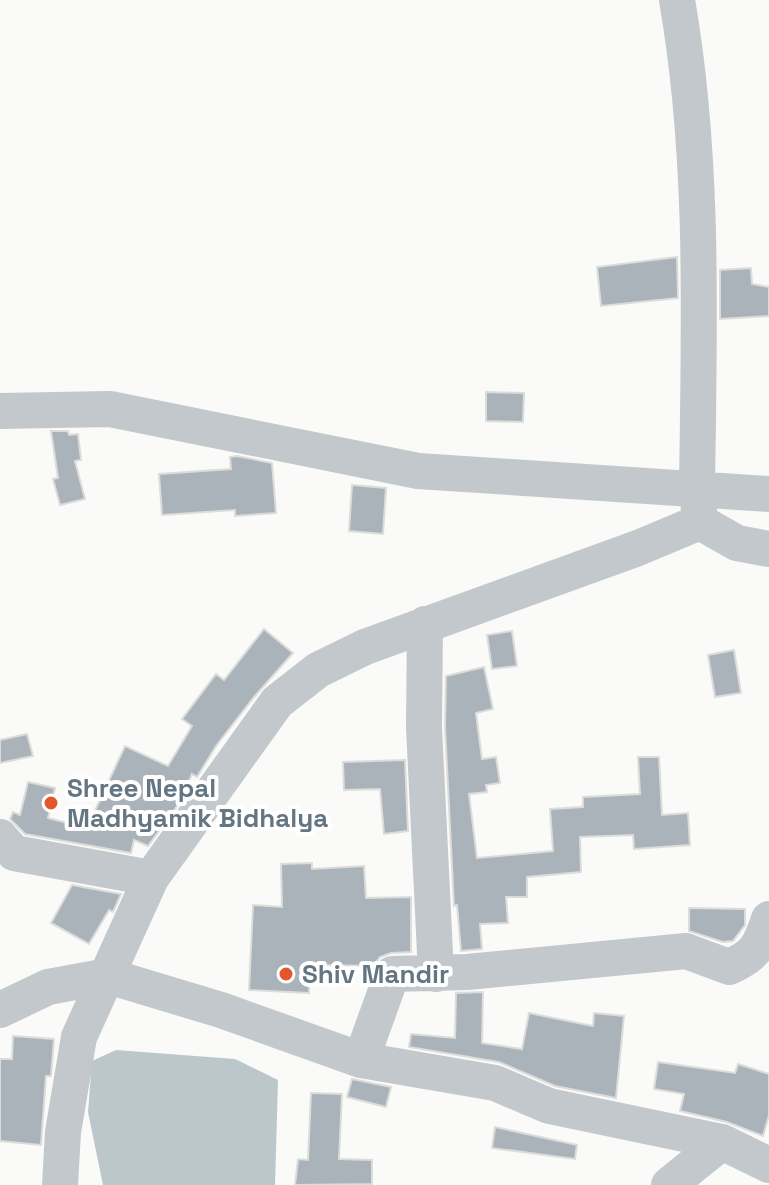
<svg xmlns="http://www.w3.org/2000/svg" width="769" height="1185" font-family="'Space Grotesk',sans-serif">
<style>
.water{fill:#bbc7cb}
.building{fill:#aab3b9;stroke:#dcdcda;stroke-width:2}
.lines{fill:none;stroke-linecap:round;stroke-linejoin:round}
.minor{stroke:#c3c8cc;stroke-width:36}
.poi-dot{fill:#e4572e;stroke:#fff;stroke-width:3}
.labels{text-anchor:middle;stroke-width:8;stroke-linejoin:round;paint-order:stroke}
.poi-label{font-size:26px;font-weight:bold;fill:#657683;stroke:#fff;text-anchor:start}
</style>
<rect width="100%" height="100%" fill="#fafaf8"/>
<path class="water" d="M 116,1050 L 235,1059 L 278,1080 L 275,1185 L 103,1185 L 88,1112 L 92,1061 Z"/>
<path class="building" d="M 677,257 L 678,298 L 601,306 L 597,267 Z
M 751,268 L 752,284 L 769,287 L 769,316 L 720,319 L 720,270 Z
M 486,392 L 524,393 L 523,422 L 486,421 Z
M 51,431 L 68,431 L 69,435 L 78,434 L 81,460 L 75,461 L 85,499 L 60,505 L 53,479 L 58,478 Z
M 237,456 L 272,463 L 276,513 L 235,516 L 235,510 L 162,515 L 159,474 L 231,469 L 230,457 Z
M 352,485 L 386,488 L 383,534 L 349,531 Z
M 264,629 L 293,653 L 254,697 L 216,746 L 197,777 L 192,774 L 180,802 L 148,846 L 134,840 L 131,853 L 25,834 L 10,819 L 13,812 L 20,815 L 28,782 L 55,788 L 48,818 L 87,828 L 125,746 L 168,766 L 192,726 L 182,719 L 216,674 L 224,680 Z
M 512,631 L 517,666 L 492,669 L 487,635 Z
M 734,650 L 741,693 L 715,697 L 708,655 Z
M 484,667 L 493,709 L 476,713 L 482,759 L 496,757 L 500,783 L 486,785 L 487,792 L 469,794 L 477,858 L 553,851 L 550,809 L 583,807 L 583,797 L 640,794 L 638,757 L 659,757 L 662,815 L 688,813 L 690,845 L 634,849 L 633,835 L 580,837 L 581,872 L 527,877 L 527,897 L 506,897 L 508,923 L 480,924 L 482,949 L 461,951 L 457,905 L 454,906 L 445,727 L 446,676 Z
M 27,734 L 33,756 L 0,763 L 0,740 Z
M 405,760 L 408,831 L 384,834 L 380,789 L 344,790 L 343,762 Z
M 312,863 L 312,869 L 364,866 L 366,898 L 411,897 L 411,952 L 391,953 L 380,957 L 373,966 L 310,965 L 309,993 L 249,990 L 253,905 L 282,907 L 281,864 Z
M 72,885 L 121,894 L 113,912 L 109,910 L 89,944 L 51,923 Z
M 689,908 L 745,909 L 745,925 L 733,941 L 723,942 L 689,931 Z
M 483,992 L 482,1043 L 522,1049 L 529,1013 L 593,1026 L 594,1013 L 624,1016 L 616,1098 L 555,1086 L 499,1062 L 409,1047 L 411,1034 L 455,1038 L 456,993 Z
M 13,1036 L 54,1039 L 51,1076 L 46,1076 L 41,1145 L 0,1141 L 0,1059 L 12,1059 Z
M 658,1062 L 735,1073 L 738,1064 L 769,1074 L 769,1115 L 763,1136 L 727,1122 L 680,1111 L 684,1094 L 654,1089 Z
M 352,1079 L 391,1087 L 386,1107 L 347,1097 Z
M 311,1093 L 342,1094 L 339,1159 L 372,1160 L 372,1184 L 295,1185 L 298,1159 L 308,1160 Z
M 495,1127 L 577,1145 L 575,1159 L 492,1148 Z"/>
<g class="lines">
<path class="minor" d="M 677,0 C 705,161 699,326 697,489 L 700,522 L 737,543 L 769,549
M 0,411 L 110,409 L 418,471 L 769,494
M 425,624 L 424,727 L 436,974
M 0,837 L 14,853 L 151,878
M 0,1010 L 48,987 L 108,976 L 221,1010 L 361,1060 L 495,1083 L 549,1106 L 722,1142 L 769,1165
M 361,1060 L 392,974 L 467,972 L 686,951 L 729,967 C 756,955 760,946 769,919
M 60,1185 L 63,1132 L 79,1037 L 151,878 L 277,702 L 318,670 L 365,647 L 638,548 L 700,522
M 669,1185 L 722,1142"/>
</g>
<g class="poi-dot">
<circle cx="51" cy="803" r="8"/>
<circle cx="286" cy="974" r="8"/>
</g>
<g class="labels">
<g class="poi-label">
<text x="67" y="797">Shree Nepal<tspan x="67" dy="30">Madhyamik Bidhalya</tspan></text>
<text x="302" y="983">Shiv Mandir</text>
</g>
</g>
</svg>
